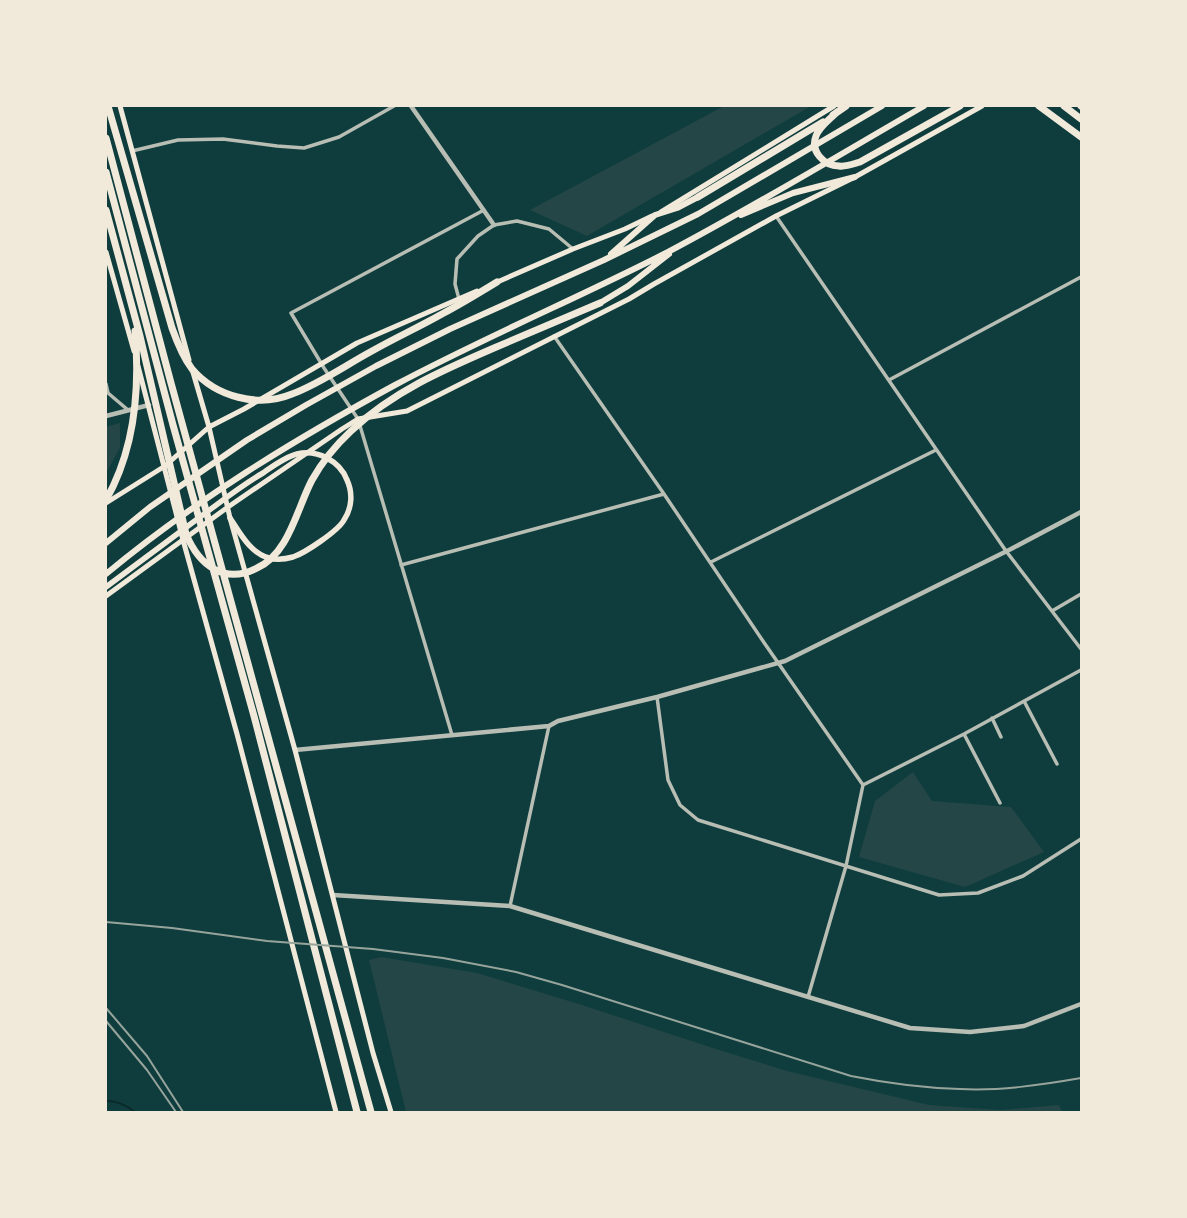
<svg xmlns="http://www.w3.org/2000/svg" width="1187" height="1218" font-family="'PT Sans',sans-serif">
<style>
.green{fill:#244646}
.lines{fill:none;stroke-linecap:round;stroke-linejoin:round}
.stream{stroke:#0a2a2b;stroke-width:2}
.minor{stroke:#b8beb3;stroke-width:3.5}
.tertiary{stroke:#b8beb3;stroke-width:4.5}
.secondary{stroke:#f1e9da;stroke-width:5}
.primary{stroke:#f1e9da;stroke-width:5.5}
.trunk{stroke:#f1e9da;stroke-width:6}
.motorway{stroke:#f1e9da;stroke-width:7}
.rail{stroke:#97a49c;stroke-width:2}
</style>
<rect width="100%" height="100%" fill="#0f3d3e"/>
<path class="green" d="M 724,106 L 811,106 L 587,236 L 530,210 Z
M 120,423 L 120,448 L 106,473 L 106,427 Z
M 913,772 L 932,801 L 1011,807 L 1044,852 L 965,887 L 859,857 L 875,801 Z
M 381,957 L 477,973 L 582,1005 L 716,1049 L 787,1071 L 929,1105 L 1000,1110 L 1059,1105 L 1062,1112 L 406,1112 L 369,960 Z"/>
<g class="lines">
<path class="stream" d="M 106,1101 C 115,1100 128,1106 135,1112"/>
<path class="minor" d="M 132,151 L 178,140 L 223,139 L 277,146 L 304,148 L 339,137 L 394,106
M 776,216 L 1006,551 L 1081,649
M 459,299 L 455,284 L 457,259 L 478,236 L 494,225 L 517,221 L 549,229 L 573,249
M 554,336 L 664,494 L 765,644 L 863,785
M 889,380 L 1081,277
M 106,384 L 108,393 L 128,410
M 711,562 L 936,450
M 401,565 L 664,494
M 1052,611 L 1081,594
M 657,697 L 668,780 L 680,805 L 698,820 L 939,895 L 978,893 L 1023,876 L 1081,839
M 1024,701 L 1057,764
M 992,718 L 1001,737
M 964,734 L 1000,803
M 452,735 L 358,419 L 324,368 L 291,313 L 484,210
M 863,785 L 964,734 L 1081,670
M 510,906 L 549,726
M 808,997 L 846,866 L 863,785"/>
<path class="tertiary" d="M 411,106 L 494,225
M 106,416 L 149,405
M 295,750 L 549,726 L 558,721 L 657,697 L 785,661 L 1011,549 L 1081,512
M 333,895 L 510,906 L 910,1028 L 970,1032 L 1024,1026 L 1081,1004"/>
<path class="secondary" d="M 120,106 L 189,360
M 661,212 L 834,106
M 106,252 L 134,351
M 495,283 L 573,249 L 625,229 L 652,216
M 138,366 L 183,540 L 237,734 L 336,1112
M 192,369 L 209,427 L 230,518 L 295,750 L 373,1053 L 391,1112
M 106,503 L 165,466 L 209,427 L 244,409 L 357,343 L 477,291
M 106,596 L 228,507 L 342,429 L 358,419 L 407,411 L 629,299 L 654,284 L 776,216 L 855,177 L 982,106"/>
<path class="primary" d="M 1080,106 L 1081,107
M 106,587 C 136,565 166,542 196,520 C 218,504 239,487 263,473 C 273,466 285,457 297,454 C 317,449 340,461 347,480 C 353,493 352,508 344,520 C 338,531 305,553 293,557 C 286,559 276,560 269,558 C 250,553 240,533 230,518"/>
<path class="trunk" d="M 741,215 L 793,193 L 855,177
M 611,254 L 655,215 L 677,208 L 698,197
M 600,303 L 628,286 L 669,254
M 106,543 L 150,507 L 247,440 L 306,405 L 376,366 L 450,329 L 604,260 L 698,214 L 882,106
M 106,574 C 195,500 294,440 395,385 C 485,337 578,298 668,252 C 755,206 839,155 924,106"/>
<path class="motorway" d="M 108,106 L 172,328 C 177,342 183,357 192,369 C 216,397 258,408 292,394 C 319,384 346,365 372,351 C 395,338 419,327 442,314 C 461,304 479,293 497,282
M 1039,106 L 1081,137
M 1064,106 L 1081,119
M 836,113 C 829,120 819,127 816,136 C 810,151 824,166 839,166 C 846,167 853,164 860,162 L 960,106
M 833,115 L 846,106
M 106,138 L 171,383 L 371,1112
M 106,172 L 173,425 L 254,716 L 357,1112
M 698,197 L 823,122
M 106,210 L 140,336 L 186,534 C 199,565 224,585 257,568 C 289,554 297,508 312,480 C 322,462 336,445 351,431 C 392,392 443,370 494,348 C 530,333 565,318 600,303
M 106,500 C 135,449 140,388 135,331"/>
<path class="rail" d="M 106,922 L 172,928 L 267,941 L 373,949 L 443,958 L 516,972 L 562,985 L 851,1076 C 886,1083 923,1088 960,1089 C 1000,1091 1041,1085 1081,1078
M 106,1008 L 147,1056 L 183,1112
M 106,1021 L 147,1070 L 176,1112"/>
</g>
<rect width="1187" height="1218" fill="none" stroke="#f1e9da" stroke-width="214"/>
</svg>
